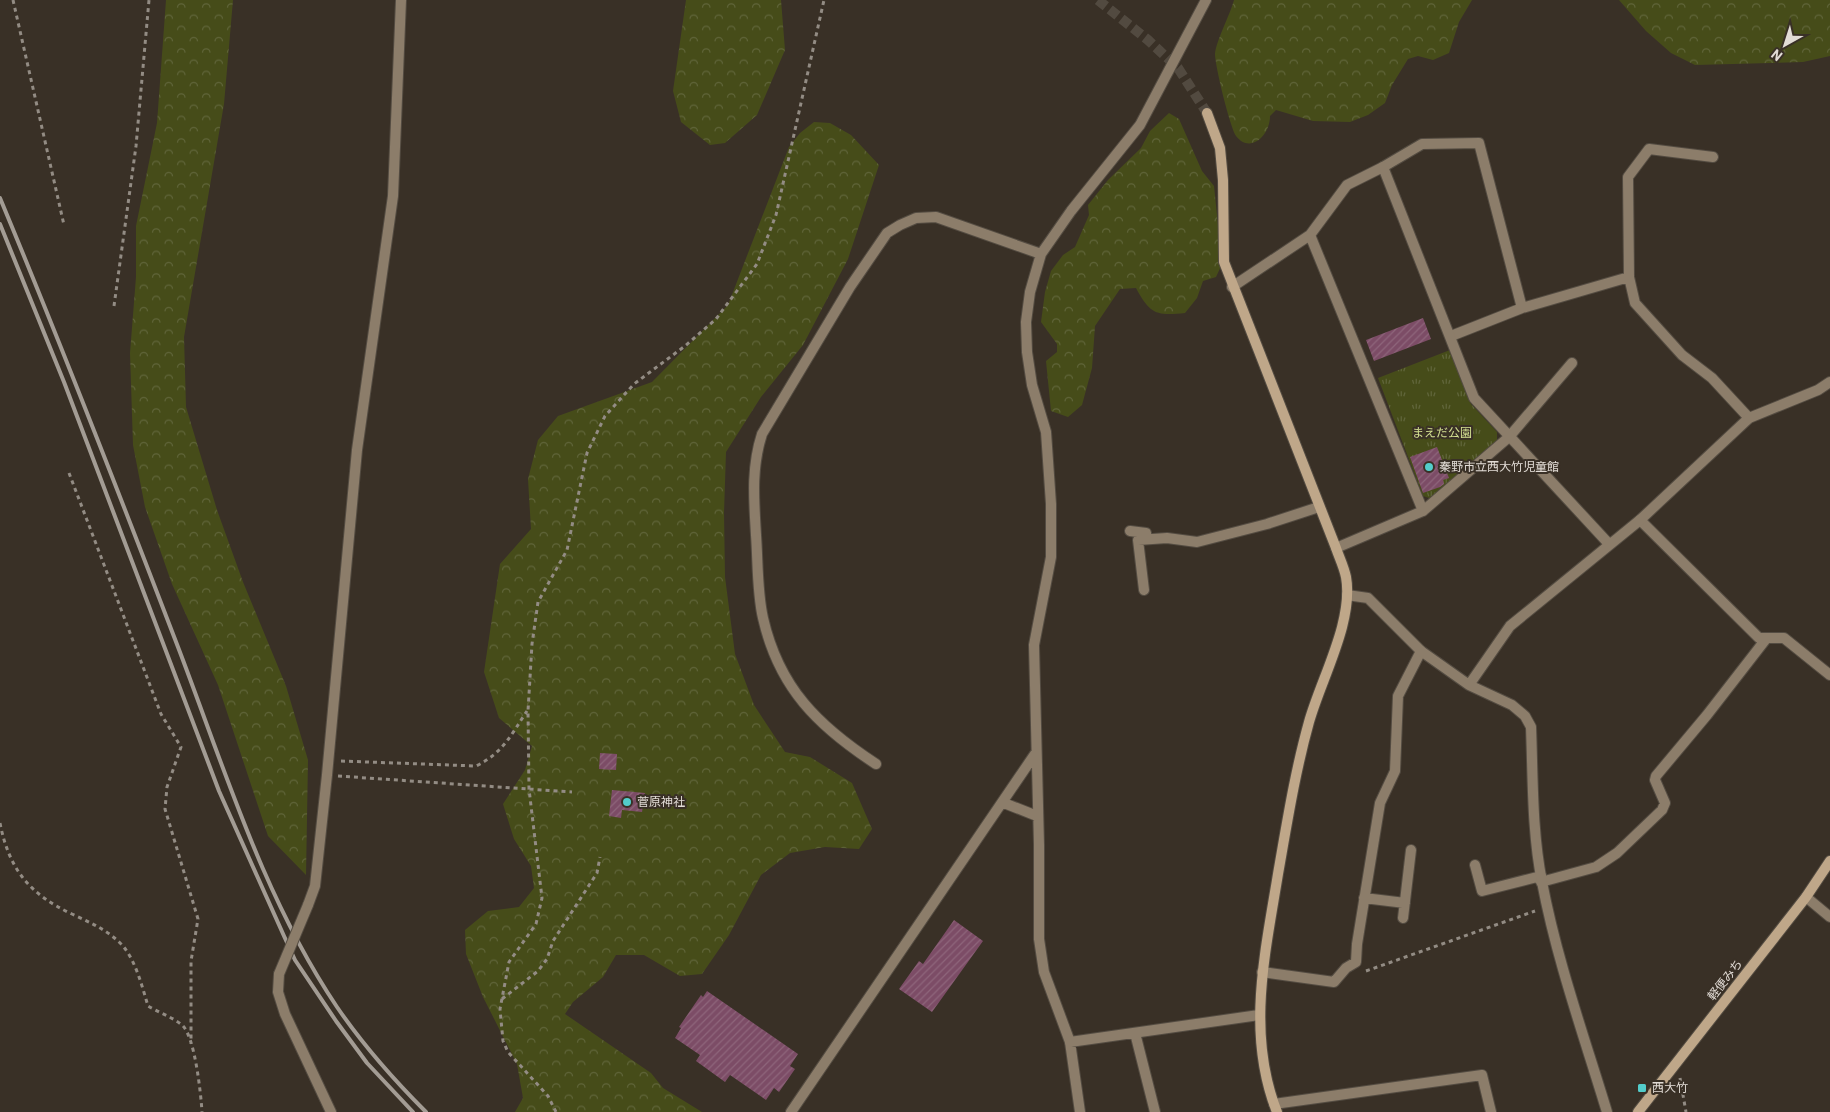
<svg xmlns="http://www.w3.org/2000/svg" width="1830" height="1112" font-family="Barlow,'Noto Sans JP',sans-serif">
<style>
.forest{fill:url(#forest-crowns)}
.park{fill:url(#park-tufts)}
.building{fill:url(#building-hatch)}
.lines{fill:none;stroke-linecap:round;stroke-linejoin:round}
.secondary-tunnel{stroke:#524a40;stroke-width:10;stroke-dasharray:10 5;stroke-linecap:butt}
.lane-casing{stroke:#544c42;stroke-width:12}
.street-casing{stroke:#544c42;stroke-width:12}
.secondary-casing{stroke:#544c42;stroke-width:12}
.path{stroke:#938c84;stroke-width:3;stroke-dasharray:4 4;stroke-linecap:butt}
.lane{stroke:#8c7d6a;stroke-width:10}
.street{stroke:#8c7d6a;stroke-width:10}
.secondary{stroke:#bfa789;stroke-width:10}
.rail{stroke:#a39c94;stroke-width:4}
.street-bridge-casing{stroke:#544c42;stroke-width:12;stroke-linecap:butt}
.street-bridge{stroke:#8c7d6a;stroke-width:10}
.poi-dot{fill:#53cdcb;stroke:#393026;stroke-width:2}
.labels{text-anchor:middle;stroke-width:4;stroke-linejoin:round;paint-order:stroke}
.park-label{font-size:12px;fill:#d4e191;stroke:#393026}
.poi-label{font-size:12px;fill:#e2dcd6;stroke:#393026;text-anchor:start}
.street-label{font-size:12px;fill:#e2dcd6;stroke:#393026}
</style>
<defs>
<pattern id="forest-crowns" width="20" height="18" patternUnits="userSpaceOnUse" patternTransform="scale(1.25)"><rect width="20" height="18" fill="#464c19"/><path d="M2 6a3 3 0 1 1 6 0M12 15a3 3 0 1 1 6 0" fill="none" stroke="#60653a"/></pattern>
<pattern id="park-tufts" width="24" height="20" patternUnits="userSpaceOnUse" patternTransform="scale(1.25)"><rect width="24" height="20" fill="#464c19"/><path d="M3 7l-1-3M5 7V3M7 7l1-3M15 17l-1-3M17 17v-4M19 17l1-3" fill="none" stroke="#60653a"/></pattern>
<pattern id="building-hatch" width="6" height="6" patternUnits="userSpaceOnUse" patternTransform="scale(1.25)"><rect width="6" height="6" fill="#7c4c66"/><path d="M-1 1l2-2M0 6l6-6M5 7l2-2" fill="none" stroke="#8e657b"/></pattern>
</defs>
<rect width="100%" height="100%" fill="#393026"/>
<path class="forest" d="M 166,0 L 233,0 L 224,104 L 184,337 L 186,407 L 217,510 L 243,582 L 286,686 L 308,760 L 306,875 L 268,836 L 218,685 L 172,584 L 145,507 L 133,445 L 130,353 L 136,277 L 136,226 L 157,123 Z
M 686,0 L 781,0 L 785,50 L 757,115 L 725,143 L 710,145 L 681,122 L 673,91 Z
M 1234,0 L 1472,0 L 1459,22 L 1449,53 L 1433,60 L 1418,56 L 1408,59 L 1392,85 L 1385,103 L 1368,115 L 1350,122 L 1313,121 L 1276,110 L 1270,116 C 1270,136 1250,154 1236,136 C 1230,127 1215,66 1215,54 C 1216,41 1230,15 1234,0 Z
M 1619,0 L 1830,0 L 1830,56 L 1803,62 L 1695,65 L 1671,53 L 1646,31 Z
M 1169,113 L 1179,119 L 1202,171 L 1214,186 L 1222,264 L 1216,277 L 1203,281 L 1197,298 L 1185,313 C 1156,316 1150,314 1136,288 L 1120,289 L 1095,326 L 1092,368 L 1082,405 L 1068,417 L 1051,411 L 1046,361 L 1057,352 L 1057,344 L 1041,322 L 1045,292 L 1051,271 L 1063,255 L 1075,247 L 1089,215 L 1088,205 L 1108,180 L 1141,148 L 1150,131 Z
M 814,122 L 830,123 L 851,135 L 879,165 L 848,259 L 803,345 L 761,397 L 726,452 L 724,513 L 725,577 L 735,654 L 754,705 L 785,752 L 810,757 L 852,783 L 872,829 L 859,849 L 825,847 L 790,853 L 761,875 L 729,935 L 702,974 L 680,976 L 644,955 L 616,955 L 603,977 L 573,1002 L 565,1014 L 651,1073 L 663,1088 L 702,1112 L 515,1112 L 523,1098 L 517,1064 L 483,997 L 466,954 L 465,930 L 488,911 L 519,907 L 534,888 L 531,866 L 514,839 L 503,804 L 525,770 L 532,746 L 499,718 L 484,672 L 500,564 L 531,529 L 528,479 L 538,440 L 558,416 L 652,382 L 728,305 L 789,147 L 800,133 Z"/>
<path class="park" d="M 1450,350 L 1471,404 L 1497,432 L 1497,440 L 1432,499 L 1423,496 L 1378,378 Z"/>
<path class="building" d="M 1423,318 L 1431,339 L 1374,361 L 1366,340 Z
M 1437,447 L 1449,478 L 1443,480 L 1444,484 L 1440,487 L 1423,493 L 1410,457 Z
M 600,753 L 617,754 L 616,770 L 599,769 Z
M 612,790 L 645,793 L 642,812 L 622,810 L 621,818 L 609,816 Z
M 954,920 L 983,941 L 932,1012 L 899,989 L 919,961 L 923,964 Z
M 707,991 L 798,1054 L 790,1066 L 795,1069 L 779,1092 L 774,1088 L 766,1100 L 730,1075 L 725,1082 L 696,1061 L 700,1055 L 675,1038 L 681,1028 L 679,1027 L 701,995 L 703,997 Z"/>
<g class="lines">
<path class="secondary-tunnel" d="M 1098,0 L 1148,40 L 1178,68 L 1207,113"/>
<g class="lane-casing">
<path id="lane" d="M 1713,157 L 1649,149 L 1628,177 L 1629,277 L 1635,303 L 1682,355 L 1712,378 L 1749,418
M 1383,167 L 1422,144 L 1479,143 L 1522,308
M 1451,336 L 1522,308 L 1629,277
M 1509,437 L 1572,363
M 1640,520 L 1759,638 L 1784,638 L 1830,675
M 1130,531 L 1146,533 L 1147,539
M 1144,590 L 1138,540 L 1167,538 L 1197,542 L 1267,524 L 1319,507
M 876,764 C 818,726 779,688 763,618 C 757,592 758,562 756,535 C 754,500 751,468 762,434 L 850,287 L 887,233 L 900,225 L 916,218 L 936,217 L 1041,254
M 1004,803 L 1037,816
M 1475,865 L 1482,891 L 1541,876
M 1541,882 L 1596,867 L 1617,853 L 1662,810 L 1665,803 L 1655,780 L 1656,776 L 1707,715 L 1766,639
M 1364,898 L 1405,903
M 1403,918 L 1411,850
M 1262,972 L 1334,982 L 1346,968 L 1356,962 L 1357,944 L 1380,803 L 1395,771 L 1398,696 L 1421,651
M 1070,1042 L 1044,972 L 1039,939 L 1039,845 L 1034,645 L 1051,557 L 1051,504 L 1046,432 L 1032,385 L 1027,352 L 1026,322 L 1030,292 L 1041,254 L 1071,211 L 1140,125 L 1206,0
M 1274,1104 L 1482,1075 L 1491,1112
M 791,1112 L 1035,754"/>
</g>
<g class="street-casing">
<path id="street" d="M 1310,235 L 1423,511
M 1232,287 L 1310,235 L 1347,185 L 1383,167 L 1474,398 L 1609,544
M 1336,548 L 1423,511 L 1509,437
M 1347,595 L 1368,598 L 1421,651 L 1469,685 L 1512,705 L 1525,716 L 1531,727 C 1533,779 1532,832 1542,882 C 1557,961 1584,1036 1607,1112
M 1469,685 L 1510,626 L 1640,520 L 1749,418 L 1818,390 L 1830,382
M 1806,897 L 1830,917
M 308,905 L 315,886 L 327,775 L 357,450 L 393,196 L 401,0
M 279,974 L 278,992 L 285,1014 L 331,1112
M 1135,1033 L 1155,1112
M 1080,1112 L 1070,1042 L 1259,1015"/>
</g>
<g class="secondary-casing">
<path id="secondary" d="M 1207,113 L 1220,148 L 1223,180 L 1224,262 L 1336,548 C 1339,557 1344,567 1346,577 C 1354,621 1321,679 1309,722 C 1295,772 1287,823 1278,874 C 1265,954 1246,1034 1277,1112
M 1638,1112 L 1806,897 L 1830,861"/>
</g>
<path class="path" d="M 13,0 L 64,225
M 114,306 L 136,146 L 149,0
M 69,473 L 161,714 L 181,747 L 167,787 L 165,809 L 198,919 L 191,961 L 191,1044
M 341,761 L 476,766 C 503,753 511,735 527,711
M 338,776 L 572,792
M 0,823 C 9,869 29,894 72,914 C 91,923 108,930 123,946 C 136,962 142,986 148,1006 C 158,1012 172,1017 182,1025 C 195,1036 201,1095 202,1112
M 1366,971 L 1535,911
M 502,999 L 538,971 L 547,959 L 553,941 L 597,873 L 600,857
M 1680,1078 L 1686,1112
M 556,1112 L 548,1096 L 508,1052 L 503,1041 L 500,1009 L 509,962 L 536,924 L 542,898 L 529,789 L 528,711 L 532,644 L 538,602 L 567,550 L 587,453 L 605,416 L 634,384 L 685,346 L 716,319 L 757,264 L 776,215 L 824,0"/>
<use href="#lane" class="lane"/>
<use href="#street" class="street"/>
<use href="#secondary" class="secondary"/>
<path class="rail" d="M 0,198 C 60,342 117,488 173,634 C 222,760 261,894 337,1007 C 363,1045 393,1079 426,1112
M 0,224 L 64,382 L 219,791 L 284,936 L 295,960 L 336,1021 L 367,1063 L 413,1112"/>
<g class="street-bridge-casing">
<path id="street-bridge" d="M 279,974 L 308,905"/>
</g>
<use href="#street-bridge" class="street-bridge"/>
</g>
<g class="poi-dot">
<circle cx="1429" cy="467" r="5"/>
<circle cx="627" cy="802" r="5"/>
<rect x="1637" y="1083" width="10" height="10" rx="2.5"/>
</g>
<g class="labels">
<g class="park-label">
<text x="1442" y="437">まえだ公園</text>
</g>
<g class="poi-label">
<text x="1439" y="471">秦野市立西大竹児童館</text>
<text x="637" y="806">菅原神社</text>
<text x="1652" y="1092">西大竹</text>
</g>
<g class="street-label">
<text transform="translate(1725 980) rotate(-52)" y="4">軽便みち</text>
</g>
</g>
<g transform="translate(1785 45) rotate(219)" stroke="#393026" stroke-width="4" paint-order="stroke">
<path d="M0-4L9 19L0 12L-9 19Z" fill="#e2dcd6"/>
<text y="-8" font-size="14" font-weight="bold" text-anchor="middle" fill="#e2dcd6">N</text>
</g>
</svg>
